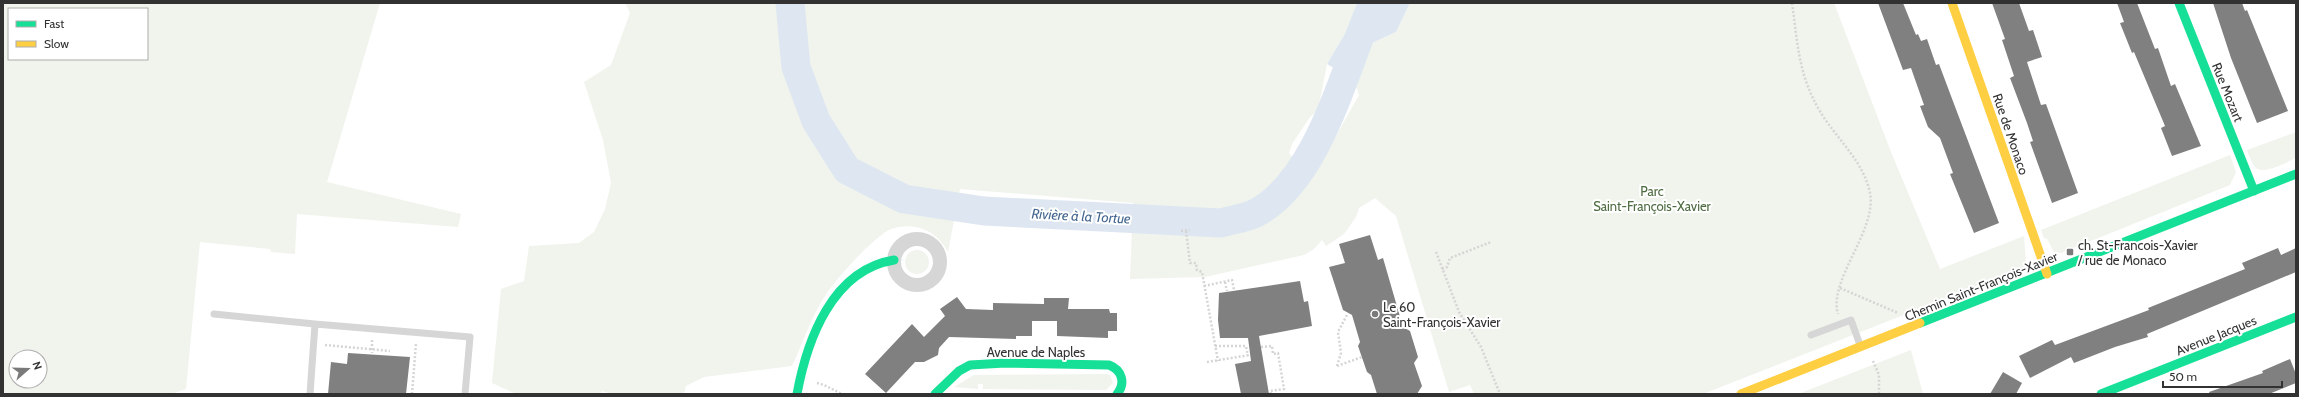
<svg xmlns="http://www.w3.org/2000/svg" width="2299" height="397" font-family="Cabin,sans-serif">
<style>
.green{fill:#f0f4ed;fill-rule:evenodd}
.water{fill:#dee7f1}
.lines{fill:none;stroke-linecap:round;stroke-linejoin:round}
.river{stroke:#dee7f1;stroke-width:29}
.building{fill:#808080}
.path{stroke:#d5d5d5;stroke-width:2.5;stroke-dasharray:2 2;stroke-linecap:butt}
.lane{stroke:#d6d6d6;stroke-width:7}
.street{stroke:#d6d6d6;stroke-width:14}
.fast{stroke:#16e098;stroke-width:9}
.slow{stroke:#ffcf43;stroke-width:9}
.poi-dot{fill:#7a7a7a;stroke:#fff;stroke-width:1.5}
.labels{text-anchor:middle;stroke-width:4;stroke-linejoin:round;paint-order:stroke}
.street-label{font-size:13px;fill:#323232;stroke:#fff}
.park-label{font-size:13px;fill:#4f6c42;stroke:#fff}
.poi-label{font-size:13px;fill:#323232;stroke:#fff;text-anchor:start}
.water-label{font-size:14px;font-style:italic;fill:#456790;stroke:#fff}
</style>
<rect width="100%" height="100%" fill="#fff"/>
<path class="green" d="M 3,3 L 380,3 L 327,182 L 461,214 L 458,227 L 297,214 L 295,254 L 271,252 L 270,249 L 200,242 L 186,389 L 171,394 L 3,394 ZM 9,9 L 147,9 L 147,59 L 9,59 ZM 16,357 L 40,357 L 40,381 L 16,381 Z
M 625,3 L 1359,3 L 1346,32 L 1327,64 L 1318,110 L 1310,117 L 1292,144 L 1289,153 L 1309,176 L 1331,145 L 1359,95 L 1354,80 L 1372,43 L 1396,32 L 1410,3 L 1834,3 L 1891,152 L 1940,269 L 2024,236 L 2026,263 L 2023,268 L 1703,394 L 1474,394 L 1470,385 L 1449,392 L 1396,216 L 1375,198 L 1359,208 L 1356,217 L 1344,234 L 1326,246 L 1322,240 L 1314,249 L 1304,255 L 1205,277 L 1130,279 L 1133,203 L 960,189 L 948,252 C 937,231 915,221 891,229 C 874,236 835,280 825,296 C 811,317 803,343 792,366 L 704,377 L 686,386 L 684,394 L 612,394 L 602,391 L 601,394 L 516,394 L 492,383 L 501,289 L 524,281 L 529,246 L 579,243 L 594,232 L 605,209 L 611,183 L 603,140 L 584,82 L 611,65 L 630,13 Z
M 2296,132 L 2296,158 C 2286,162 2262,177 2254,166 C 2251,161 2249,155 2247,150 Z
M 2230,155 L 2236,172 L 2230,185 L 2061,253 L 2054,252 L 2047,239 L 2044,238 L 2041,230 Z
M905 262a12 12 0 1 1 24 0a12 12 0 1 1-24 0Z
M 1911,350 L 1923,394 L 1798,394 Z
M 1106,374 L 1110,375 L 1113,383 L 1106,390 L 983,389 L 983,384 L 978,384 L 978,389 L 954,387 L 974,375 Z"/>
<path class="water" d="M 1359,3 L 1410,3 L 1396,32 L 1372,43 L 1354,80 L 1327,64 L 1346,32 Z"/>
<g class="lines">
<path class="river" d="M 790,3 L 796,67 L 816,121 L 847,170 L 904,199 L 984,211 L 1221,223 C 1232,220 1246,218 1256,213 C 1320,179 1345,66 1373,3"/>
</g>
<path class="building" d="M 1878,3 L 1903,3 L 1916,35 L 1918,34 L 1921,41 L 1927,39 L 1936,65 L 1939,64 L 1951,96 L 1999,223 L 1974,233 L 1950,174 L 1953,173 L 1940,138 L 1928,127 L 1920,106 L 1924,105 L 1911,68 L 1903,70 Z
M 1992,3 L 2019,3 L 2029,31 L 2033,30 L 2042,57 L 2027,62 L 2041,105 L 2046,104 L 2078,193 L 2052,203 L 2030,142 L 2033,141 L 2027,123 L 2010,78 L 2014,76 L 2002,40 L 2005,39 Z
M 2117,3 L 2137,3 L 2155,49 L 2158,48 L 2171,86 L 2175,84 L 2201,146 L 2172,156 L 2161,128 L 2165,126 L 2134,52 L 2132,53 L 2120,23 L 2124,22 Z
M 2213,3 L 2242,3 L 2245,11 L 2247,10 L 2288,111 L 2257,123 L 2231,58 Z
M 1370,235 L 1378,260 L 1383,258 L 1403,327 L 1410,331 L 1418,357 L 1414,363 L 1422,386 L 1417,394 L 1377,394 L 1371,375 L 1367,372 L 1358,346 L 1360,342 L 1352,315 L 1343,310 L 1329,267 L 1345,263 L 1339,244 Z
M 2278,248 L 2281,255 L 2296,248 L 2296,272 L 2147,334 L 2148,337 L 2115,347 L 2074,363 L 2071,357 L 2030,378 L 2019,356 L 2052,340 L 2055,345 L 2149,310 L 2148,308 L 2245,269 L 2242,263 Z
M 1300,281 L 1304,302 L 1308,301 L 1312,326 L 1259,336 L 1269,394 L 1241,394 L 1235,364 L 1251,361 L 1248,338 L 1220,338 L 1218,320 L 1219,293 Z
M 957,297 L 966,309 L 993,310 L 993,303 L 1044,304 L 1044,298 L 1069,298 L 1068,309 L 1109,309 L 1110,313 L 1117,313 L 1117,331 L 1108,331 L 1108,338 L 1057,336 L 1057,321 L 1032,321 L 1032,336 L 1016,336 L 1016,339 L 949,337 L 939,348 L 938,355 L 924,362 L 915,362 L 886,393 L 865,374 L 912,324 L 924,337 L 945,316 L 940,309 Z
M 348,353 L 410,357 L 406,394 L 328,394 L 331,362 L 347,364 Z
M 2290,359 L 2296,374 L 2296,383 L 2269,394 L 2210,394 L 2209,392 L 2263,373 L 2262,371 Z
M 2003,372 L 2022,383 L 2016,394 L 1990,394 Z"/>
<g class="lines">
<path class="path" d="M 1792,3 C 1798,45 1798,75 1821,113 C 1837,139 1864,162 1870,193 C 1877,231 1828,280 1838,314
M 1181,231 L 1190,230
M 1186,231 L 1190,263 L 1196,263 L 1197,270 L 1202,272 L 1218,361
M 1436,252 L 1459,312 L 1481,347 L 1500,394
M 1442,269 L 1447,267 L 1450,258 L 1491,242
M 1225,282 L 1227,291
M 1204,286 L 1232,280 L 1234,290
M 1840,288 L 1898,313
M 372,340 L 372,353
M 325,345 L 390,351
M 1215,346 L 1246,346 L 1248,356
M 1261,347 L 1272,346 L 1273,354 L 1278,353 L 1284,389 L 1270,391 L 1271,394
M 1873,361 L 1879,375 L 1879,394
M 1207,362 L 1250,355
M 1337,366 L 1341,353 L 1338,332 L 1348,313
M 1337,366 L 1362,357
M 817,383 L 824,385 L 842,394
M 412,394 L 416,343"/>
<path class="lane" d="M 214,314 L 315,324
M 1811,335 L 1851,320 L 1860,345
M 310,394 L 315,324 L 470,337 L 465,394"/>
<path class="street" d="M894 262a23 23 0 1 1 46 0a23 23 0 1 1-46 0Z"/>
<path class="fast" d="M 2179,3 L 2254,191
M 1920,323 L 2296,174
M 797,394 C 807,340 832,270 894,260
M 935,394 L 959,371 L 970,365 L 1005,363 L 1109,365 C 1122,370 1126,383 1117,394
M 2101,394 L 2296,317"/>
<path class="slow" d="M 1952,3 L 2047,274
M 1741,394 L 1920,323"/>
</g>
<g class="poi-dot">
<rect x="2066" y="248" width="8" height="8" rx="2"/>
<circle cx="1375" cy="314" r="4"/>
</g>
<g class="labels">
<g class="street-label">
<text transform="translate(2228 92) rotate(68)" y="5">Rue Mozart</text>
<text transform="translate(2011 134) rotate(71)" y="5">Rue de Monaco</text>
<text transform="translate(1981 286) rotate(-22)" y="5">Chemin Saint-François-Xavier</text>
<text transform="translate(2216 335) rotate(-22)" y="5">Avenue Jacques</text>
<text x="1036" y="357">Avenue de Naples</text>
</g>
<g class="park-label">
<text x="1652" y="196">Parc<tspan x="1652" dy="15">Saint-François-Xavier</tspan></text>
</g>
<g class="poi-label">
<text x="2078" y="250">ch. St-Francois-Xavier<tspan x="2078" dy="15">/ rue de Monaco</tspan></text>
<text x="1383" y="312">Le 60<tspan x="1383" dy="15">Saint-François-Xavier</tspan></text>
</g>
<g class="water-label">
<text transform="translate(1081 216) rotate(3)" y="5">Rivière à la Tortue</text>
</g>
</g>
<rect width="2299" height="397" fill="none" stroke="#323232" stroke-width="8"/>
<rect x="8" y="8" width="140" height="52" fill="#ffffff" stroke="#adadad"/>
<rect x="16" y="21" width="20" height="6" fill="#16e098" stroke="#adadad"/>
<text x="44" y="28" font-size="12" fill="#323232">Fast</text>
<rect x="16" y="41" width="20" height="6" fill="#ffcf43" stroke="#adadad"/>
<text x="44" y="48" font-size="12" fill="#323232">Slow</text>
<g transform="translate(28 369) rotate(70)"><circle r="19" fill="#ffffff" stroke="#adadad"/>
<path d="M0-3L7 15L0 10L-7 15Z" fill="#7a7a7a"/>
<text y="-6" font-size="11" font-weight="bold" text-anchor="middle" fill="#323232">N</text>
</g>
<path d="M2163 381v6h119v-6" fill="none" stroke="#323232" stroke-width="2"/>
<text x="2169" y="381" font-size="12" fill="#323232" stroke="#ffffff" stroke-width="3" paint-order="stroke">50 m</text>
</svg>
